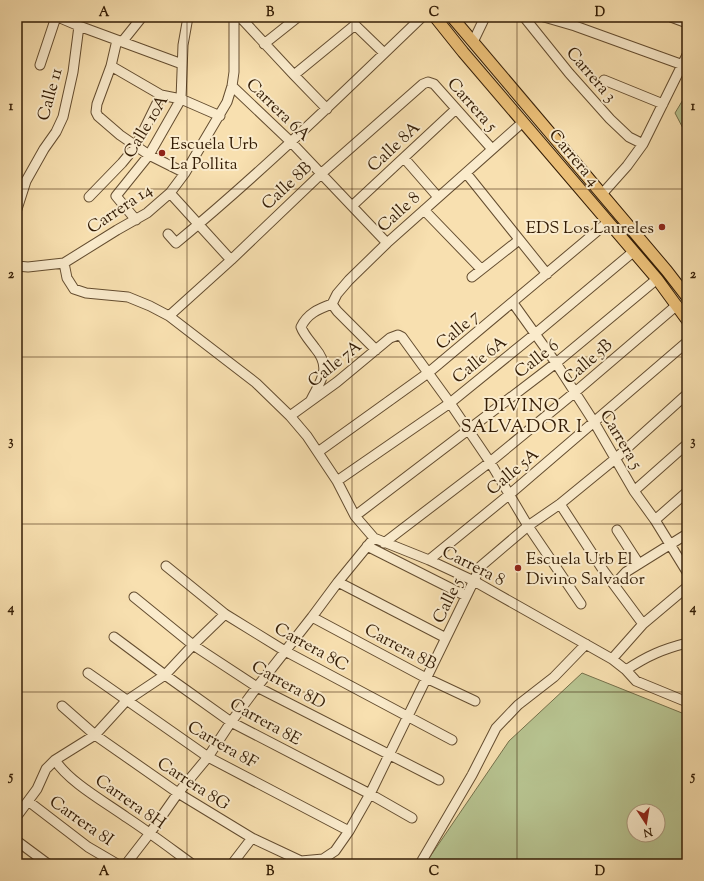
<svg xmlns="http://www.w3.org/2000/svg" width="704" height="881" font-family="'Sorts Mill Goudy',serif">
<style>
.green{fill:#b7c390;stroke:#75704a;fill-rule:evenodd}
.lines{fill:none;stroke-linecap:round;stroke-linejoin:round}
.minor-casing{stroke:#644d30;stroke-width:11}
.major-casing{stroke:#331c05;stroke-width:13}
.minor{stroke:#faebcc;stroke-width:9}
.major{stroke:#ecc078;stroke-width:11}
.grid{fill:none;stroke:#331c05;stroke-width:1;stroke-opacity:0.55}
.poi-dot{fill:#8f2418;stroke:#faebcc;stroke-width:1.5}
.labels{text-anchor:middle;stroke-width:4;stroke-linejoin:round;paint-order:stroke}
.street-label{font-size:17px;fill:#331c05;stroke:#faebcc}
.poi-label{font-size:17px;fill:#331c05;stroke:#faebcc;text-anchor:start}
.neighbourhood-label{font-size:18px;letter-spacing:1px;fill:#331c05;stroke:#faebcc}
.neatline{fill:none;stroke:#331c05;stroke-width:1.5}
.grid-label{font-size:13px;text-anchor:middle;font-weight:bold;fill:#331c05}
</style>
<rect width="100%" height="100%" fill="#f8e0b0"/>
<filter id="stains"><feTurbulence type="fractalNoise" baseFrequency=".005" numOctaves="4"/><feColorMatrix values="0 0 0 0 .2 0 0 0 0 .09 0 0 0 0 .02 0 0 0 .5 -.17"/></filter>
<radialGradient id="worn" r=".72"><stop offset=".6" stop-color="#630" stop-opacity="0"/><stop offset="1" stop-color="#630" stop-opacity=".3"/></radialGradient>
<path class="green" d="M 687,93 L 687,136 L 675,113 Z
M 582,673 L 687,715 L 687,864 L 425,864 L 509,741 ZM 634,811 L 658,811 L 658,835 L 634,835 Z"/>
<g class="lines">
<g class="minor-casing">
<path id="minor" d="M 58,17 L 79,26 L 182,64
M 240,17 L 294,75 L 327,109
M 524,17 L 569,73 L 610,119 L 629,137 L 643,144
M 544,17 L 575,26 L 683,65
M 671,17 L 687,23
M 117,40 L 111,66 L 97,104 L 96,112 L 98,116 L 120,135 L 149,155 L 185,173
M 122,42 L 142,17
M 473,42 L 485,17
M 264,44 L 298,17
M 40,65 L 56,17
M 111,66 L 161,95 L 181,99 L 220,116
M 294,75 L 355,25 L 384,53
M 604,80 L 663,104
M 232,86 L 291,142 L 387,243
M 404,158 L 438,197
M 466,173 L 547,274
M 170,193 L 231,260
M 602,194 L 627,166 L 643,144 L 687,55
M 89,197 L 122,163 L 136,146 L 161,95
M 352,206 L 456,109
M 17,209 L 26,181 L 44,149 L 56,132 L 63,117 L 73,72 L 79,26
M 424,210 L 481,269
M 136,220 L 116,196 L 149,155 L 181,99 L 183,45 L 188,17
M 168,234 L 176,243 C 262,172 342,94 422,17
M 64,263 L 67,278 L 74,289 L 86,293 L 128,297 L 150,306 L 169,316 L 256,383 L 290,416 L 307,436 L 337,481 L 355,516 L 374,538 L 429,560 L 474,581 L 612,659 L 626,670 L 636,681 L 687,702
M 17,266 L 28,267 L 64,263 L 117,230 L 147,213 L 170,193 L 185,173 L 227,102 L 232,86 L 234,72 L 234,17
M 472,277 L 519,240
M 513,303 L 556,363 L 594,422 L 634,491 L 655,520 L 687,572
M 332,304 L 337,311 L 376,350
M 169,316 L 231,260 L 322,173 L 423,84 L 428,82 L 434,84 L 492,149
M 311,400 C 321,380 332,368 315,348 C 310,341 304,335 301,327 C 307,314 318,309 332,304 L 337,294 L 349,280 L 387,243 L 523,122
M 290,416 L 337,382 L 390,338 L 398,335 L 402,337 L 450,403 L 490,462 L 528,526 L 581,604
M 318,452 L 428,373 L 608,222
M 337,481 L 450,403 L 535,334 L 633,252
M 634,491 L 687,444
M 560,504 L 603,570 L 643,624
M 355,516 L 556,363 L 657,279
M 655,520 L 687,492
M 617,530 L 639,564
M 384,543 L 490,462 L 574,393 L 677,305
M 367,546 L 466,596
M 429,560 L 510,494 L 687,342
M 166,566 L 225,614 L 285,651 L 452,740
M 338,582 L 446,638
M 614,585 L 626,572 L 687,534
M 134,597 L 193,645 L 257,687 L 439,780
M 312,617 L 426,678 L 475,701
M 114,637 L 165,675 L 231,722 L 370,794 L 412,818
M 612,659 L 643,624 L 687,587
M 626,670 C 647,656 663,649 687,643
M 88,673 L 208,757 L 349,831
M 62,706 L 95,735 L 178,793 L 252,838 L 301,861 L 323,859 L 335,851 L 349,831 L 370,794 L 481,566 L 528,526 L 560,504 L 615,459 L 687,394
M 55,760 C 69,782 105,802 126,817 C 149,832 170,848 192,864
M 28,801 L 88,847 L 117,864
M 17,816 L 37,789 L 46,769 L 55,760 L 95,735 L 126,701 L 165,675 L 193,645 L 225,614
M 17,841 L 48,864
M 126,864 L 150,833 L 178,793 L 208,757 L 231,722 L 257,687 L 312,617 L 338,582 L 374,538
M 232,864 L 252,838
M 420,864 L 472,775 L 496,728 L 518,705 L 554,677 L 586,644"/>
</g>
<g class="major-casing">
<path id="major" d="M 435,17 L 463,52 L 657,279 L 687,320
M 452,17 L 667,271 L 687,297"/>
</g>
<use href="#minor" class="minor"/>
<use href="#major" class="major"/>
</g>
<path class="grid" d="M 187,17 L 187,864M 352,17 L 352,864M 517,17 L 517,864M 17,189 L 687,189M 17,357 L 687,357M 17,524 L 687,524M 17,692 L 687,692"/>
<g class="poi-dot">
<circle cx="162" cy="153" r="4"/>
<circle cx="662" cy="227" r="4"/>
<circle cx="518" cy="568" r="4"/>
</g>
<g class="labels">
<g class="street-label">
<text transform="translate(592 74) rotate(49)" y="6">Carrera 3</text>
<text transform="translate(49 94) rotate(-75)" y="6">Calle 11</text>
<text transform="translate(473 104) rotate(48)" y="6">Carrera 5</text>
<text transform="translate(279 109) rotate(44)" y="6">Carrera 6A</text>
<text transform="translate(145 126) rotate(-59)" y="6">Calle 10A</text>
<text transform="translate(393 146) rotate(-43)" y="6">Calle 8A</text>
<text transform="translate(575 157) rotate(50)" y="6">Carrera 4</text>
<text transform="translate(286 185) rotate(-43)" y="6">Calle 8B</text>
<text transform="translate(119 208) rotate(-34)" y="6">Carrera 14</text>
<text transform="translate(398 211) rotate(-42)" y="6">Calle 8</text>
<text transform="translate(457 329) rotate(-40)" y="6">Calle 7</text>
<text transform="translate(536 358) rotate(-38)" y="6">Calle 6</text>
<text transform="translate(479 359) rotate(-39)" y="6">Calle 6A</text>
<text transform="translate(587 361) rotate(-41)" y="6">Calle 5B</text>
<text transform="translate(334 363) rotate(-39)" y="6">Calle 7A</text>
<text transform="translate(622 439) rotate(59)" y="6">Carrera 5</text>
<text transform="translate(512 471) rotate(-40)" y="6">Calle 5A</text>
<text transform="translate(474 565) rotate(27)" y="6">Carrera 8</text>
<text transform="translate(447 600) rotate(-64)" y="6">Calle 5</text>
<text transform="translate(312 646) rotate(29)" y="6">Carrera 8C</text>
<text transform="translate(401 646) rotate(28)" y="6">Carrera 8B</text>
<text transform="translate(289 684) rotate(29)" y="6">Carrera 8D</text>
<text transform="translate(266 721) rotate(29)" y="6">Carrera 8E</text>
<text transform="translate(223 744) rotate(30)" y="6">Carrera 8F</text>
<text transform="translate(194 783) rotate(33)" y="6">Carrera 8G</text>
<text transform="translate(131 801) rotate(35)" y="6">Carrera 8H</text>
<text transform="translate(82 820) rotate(35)" y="6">Carrera 8I</text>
</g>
<g class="poi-label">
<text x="170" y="149">Escuela Urb<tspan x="170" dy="20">La Pollita</tspan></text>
<text x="654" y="233" text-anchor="end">EDS Los Laureles</text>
<text x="526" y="564">Escuela Urb El<tspan x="526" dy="20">Divino Salvador</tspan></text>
</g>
<g class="neighbourhood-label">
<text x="522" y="411">DIVINO<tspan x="522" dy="21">SALVADOR I</tspan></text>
</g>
</g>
<rect width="704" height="881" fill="none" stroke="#f8e0b0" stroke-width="44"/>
<g transform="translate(646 823) rotate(168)"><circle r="19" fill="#faebcc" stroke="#aa987c"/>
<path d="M0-3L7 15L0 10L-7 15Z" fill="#8f2418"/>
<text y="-6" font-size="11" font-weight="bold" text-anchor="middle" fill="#331c05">N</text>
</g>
<rect x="22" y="22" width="660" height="837" class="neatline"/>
<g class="grid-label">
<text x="104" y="16">A</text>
<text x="270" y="16">B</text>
<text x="434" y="16">C</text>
<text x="600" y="16">D</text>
<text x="11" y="110">1</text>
<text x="693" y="110">1</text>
<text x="11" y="278">2</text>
<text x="693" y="278">2</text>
<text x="11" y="445">3</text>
<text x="693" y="445">3</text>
<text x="11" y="612">4</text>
<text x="693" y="612">4</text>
<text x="11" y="780">5</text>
<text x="693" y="780">5</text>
<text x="104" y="875">A</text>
<text x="270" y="875">B</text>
<text x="434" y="875">C</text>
<text x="600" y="875">D</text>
</g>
<rect width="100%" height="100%" filter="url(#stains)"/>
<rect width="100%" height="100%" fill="url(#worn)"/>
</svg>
